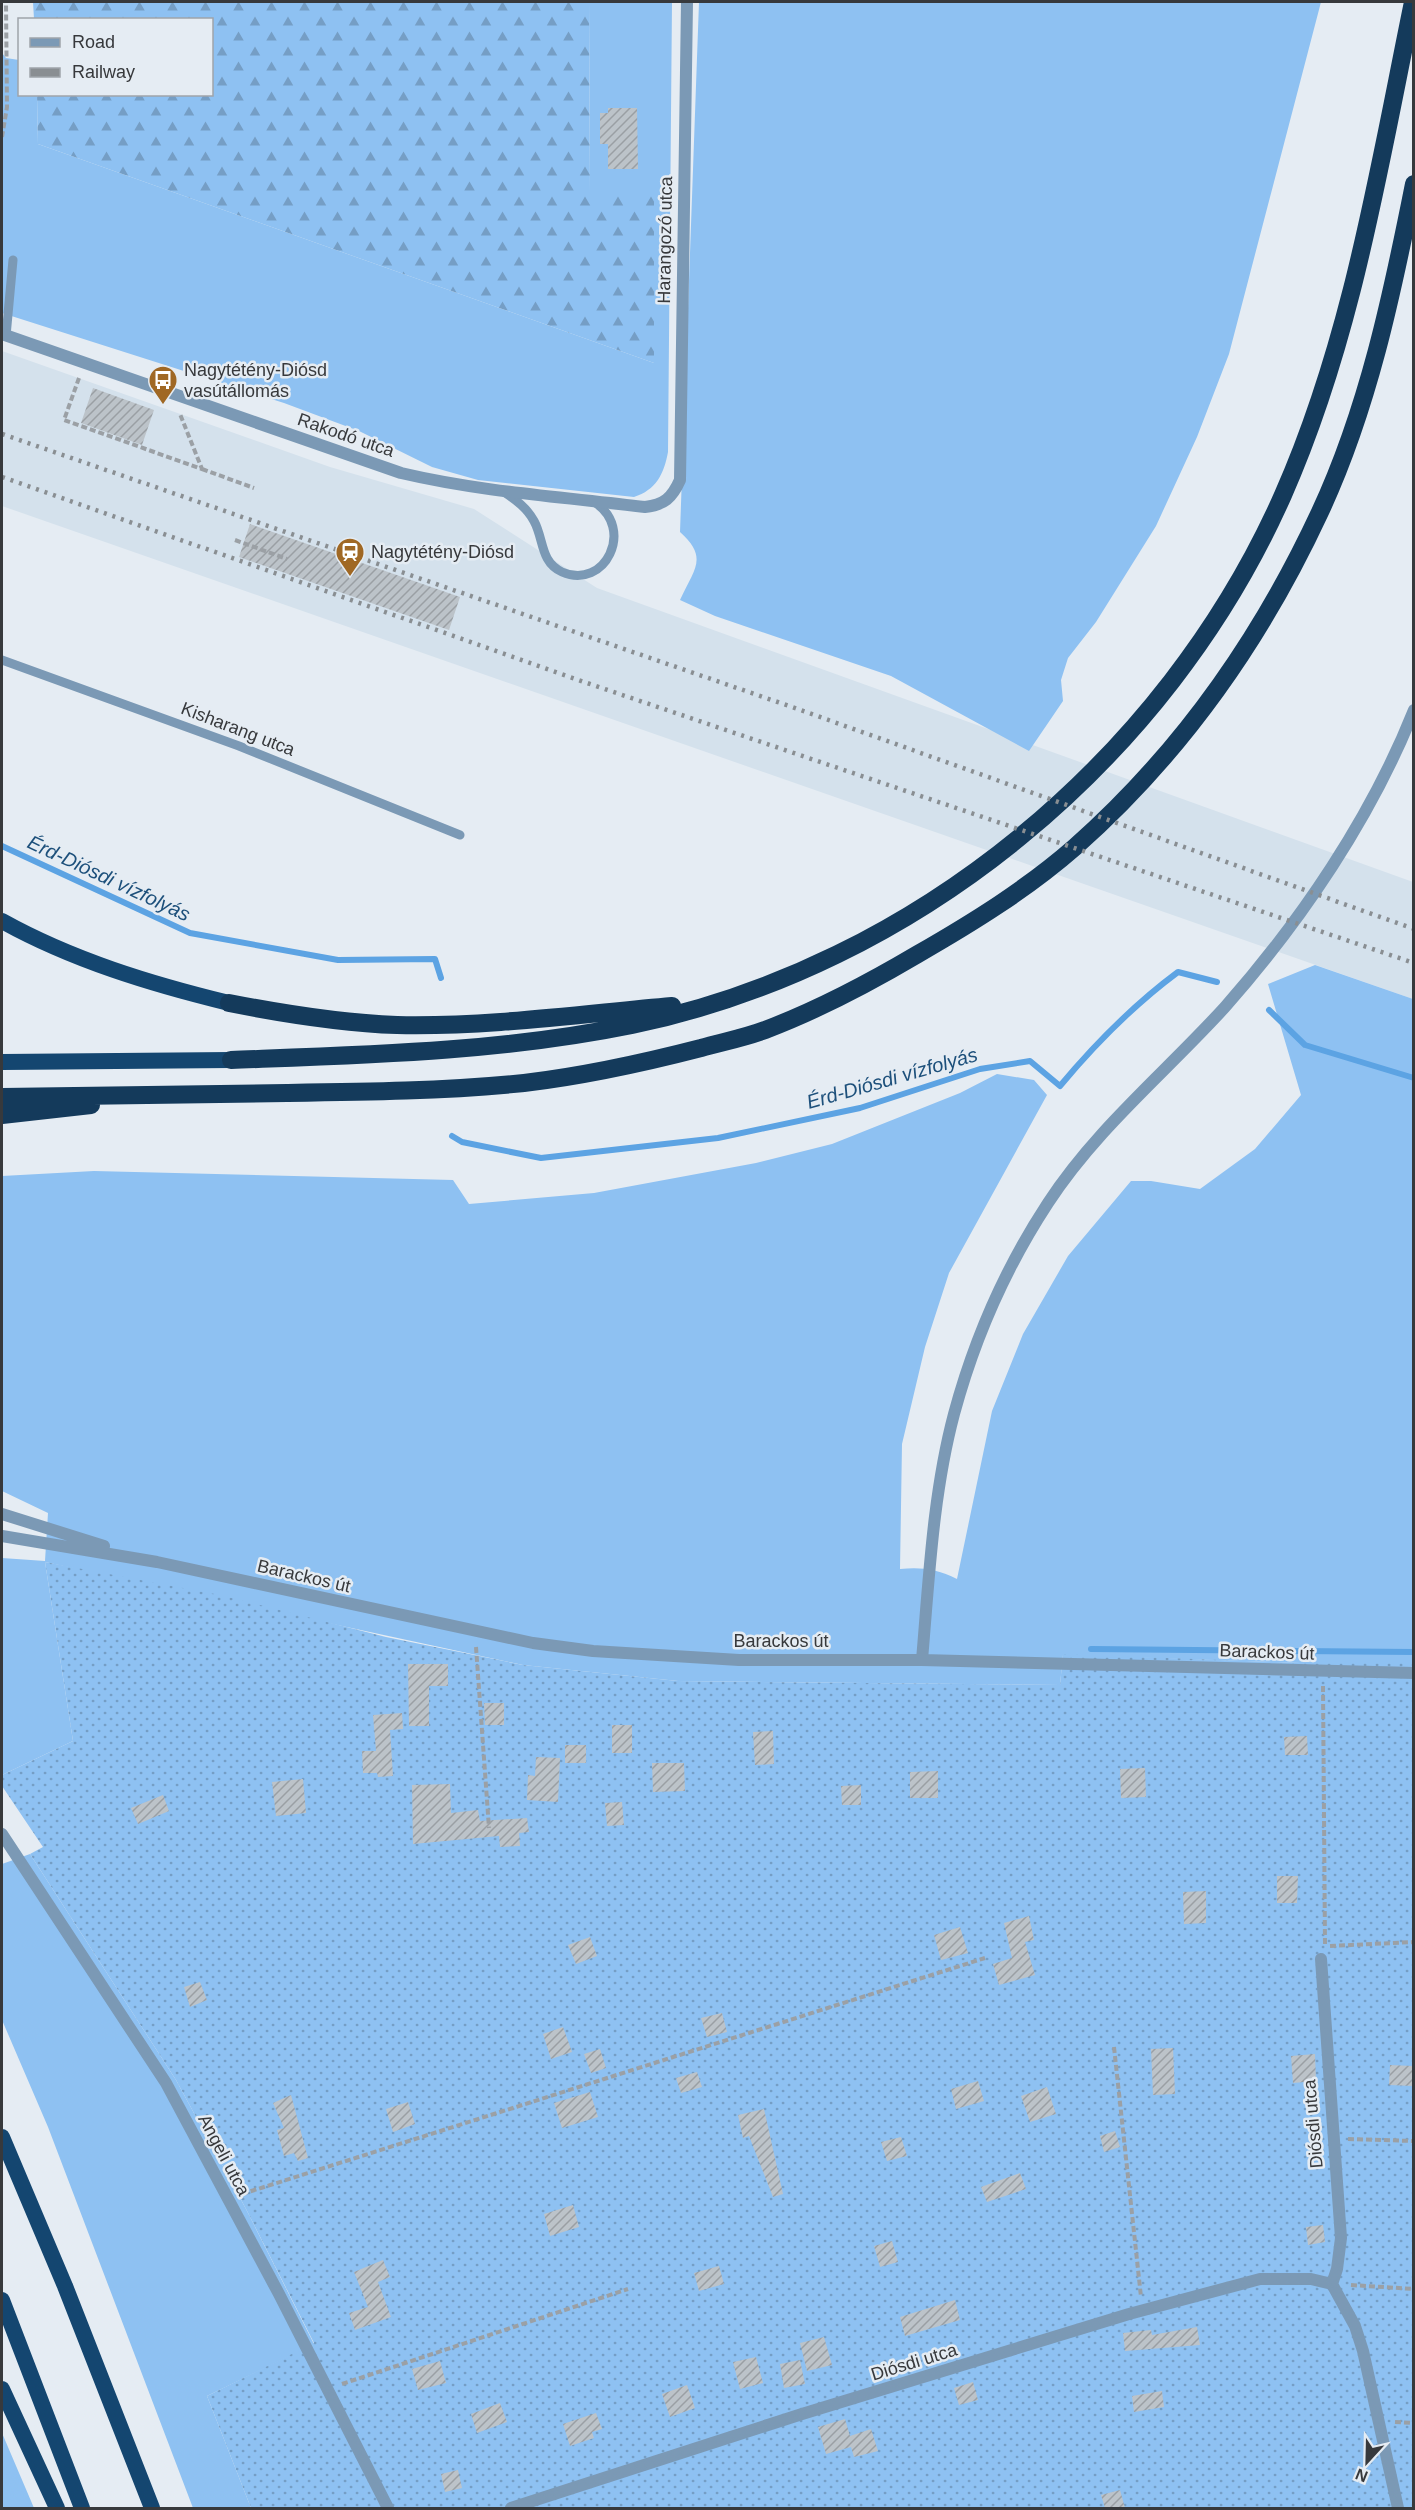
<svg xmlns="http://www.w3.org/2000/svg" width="1415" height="2510" font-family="Helvetica,sans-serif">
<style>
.built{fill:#d4e1ec}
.grass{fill:#8ec1f2}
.forest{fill:url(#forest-firs)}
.garden{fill:url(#garden-dots)}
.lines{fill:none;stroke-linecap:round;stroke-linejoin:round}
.stream{stroke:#5ca3e3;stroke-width:6}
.building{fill:url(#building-hatch)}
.path{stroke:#9ba0a5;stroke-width:4;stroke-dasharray:6 3;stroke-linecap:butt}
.service{stroke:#7b99b5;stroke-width:9}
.minor{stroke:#7b99b5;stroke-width:12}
.tertiary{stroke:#7b99b5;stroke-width:12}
.trunk{stroke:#144670;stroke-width:16}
.motorway{stroke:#143a5b;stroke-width:18}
.rail{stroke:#898e92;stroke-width:4.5;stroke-dasharray:3 6;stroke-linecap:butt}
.labels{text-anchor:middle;stroke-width:5;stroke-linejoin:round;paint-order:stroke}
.street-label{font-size:18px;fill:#37393c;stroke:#e5ecf3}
.poi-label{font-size:18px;fill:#37393c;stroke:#e5ecf3;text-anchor:start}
.water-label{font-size:20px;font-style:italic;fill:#1d507b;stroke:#e5ecf3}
</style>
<defs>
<pattern id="forest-firs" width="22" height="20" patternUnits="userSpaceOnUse" patternTransform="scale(1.5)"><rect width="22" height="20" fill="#8ec1f2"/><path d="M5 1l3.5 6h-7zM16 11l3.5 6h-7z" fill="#759ec5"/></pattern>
<pattern id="garden-dots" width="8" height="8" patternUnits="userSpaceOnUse" patternTransform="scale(1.5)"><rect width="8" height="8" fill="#8ec1f2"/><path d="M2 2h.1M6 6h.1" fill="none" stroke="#759ec5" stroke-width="1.8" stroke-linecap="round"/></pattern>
<pattern id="building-hatch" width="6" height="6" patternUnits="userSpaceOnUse" patternTransform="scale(1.5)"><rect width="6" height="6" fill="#bcc3c9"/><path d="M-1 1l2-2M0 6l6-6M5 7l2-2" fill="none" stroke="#9a9fa4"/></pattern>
</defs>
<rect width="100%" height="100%" fill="#e5ecf3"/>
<path class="built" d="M 2,351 L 330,467 L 474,509 L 597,588 L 1413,882 L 1413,999 L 2,506 Z"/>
<path class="grass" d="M 589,2 L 672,2 L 668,452 C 664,474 656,490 634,497 L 478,480 L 432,467 L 359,431 L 284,403 L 2,313 L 2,53 L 6,58 L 19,60 L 20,94 L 37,95 L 38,144 L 654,363 L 654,194 L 590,194 Z
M 699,2 L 1321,2 L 1229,354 L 1197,437 L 1156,526 L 1096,622 L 1068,658 L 1061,680 L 1063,701 L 1029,751 L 891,676 L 715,616 L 680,600 C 694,569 709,558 680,532 Z
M 1315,965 L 1413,999 L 1413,1663 L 1300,1663 L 1063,1655 L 1060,1685 L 678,1681 L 523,1665 L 45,1562 L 73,1741 L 2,1775 L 2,1558 L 45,1561 L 48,1513 L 2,1491 L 2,1176 L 94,1171 L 453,1180 L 469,1204 L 594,1193 L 756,1163 L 832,1144 L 960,1093 L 997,1074 L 1034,1080 L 1047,1095 L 949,1273 L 925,1347 L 902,1444 L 900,1569 C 922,1567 937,1569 957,1579 L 992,1411 L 1023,1334 L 1068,1256 L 1131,1181 L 1151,1181 L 1200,1189 L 1255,1149 L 1301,1095 L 1268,984 Z
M 30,1854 L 176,2080 L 246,2209 L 314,2344 L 207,2396 L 251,2508 L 193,2508 L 48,2127 L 2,2020 L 2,1864 Z
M 2,2433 L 34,2508 L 2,2508 Z"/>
<path class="forest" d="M 33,2 L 589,2 L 590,193 L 654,194 L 654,363 L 38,144 L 37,95 L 212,94 L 212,20 L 34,19 Z"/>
<path class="garden" d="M 45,1562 L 220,1595 L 386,1637 L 523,1665 L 678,1681 L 1060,1685 L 1063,1654 L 1300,1663 L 1413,1663 L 1413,2508 L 251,2508 L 207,2396 L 314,2343 L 246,2209 L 176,2080 L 30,1854 L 43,1847 L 2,1786 L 2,1775 L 73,1741 Z"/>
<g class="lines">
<path class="stream" d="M 2,846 L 190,933 L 338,960 L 435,959 L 441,978
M 1269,1010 L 1305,1045 L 1414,1078
M 452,1136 L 462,1142 L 541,1158 L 718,1138 L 860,1108 L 980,1069 L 1030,1061 L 1060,1086 C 1095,1044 1135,1004 1178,972 L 1217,982
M 1091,1649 L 1414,1652"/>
</g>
<path class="building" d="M 608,108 L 637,108 L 638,169 L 608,169 L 608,144 L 600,144 L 600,113 L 608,113 Z
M 93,388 L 154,410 L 142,445 L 81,423 Z
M 250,524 L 460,597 L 449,630 L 239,557 Z
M 408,1664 L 448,1664 L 448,1686 L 429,1686 L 429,1726 L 409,1726 Z
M 484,1703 L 504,1703 L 504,1725 L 485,1725 Z
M 402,1713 L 403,1729 L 390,1730 L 393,1776 L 378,1777 L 377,1773 L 363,1773 L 362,1751 L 376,1751 L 373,1715 Z
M 612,1725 L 632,1725 L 632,1753 L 612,1753 Z
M 773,1731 L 774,1764 L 755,1765 L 753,1732 Z
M 1307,1736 L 1308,1755 L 1285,1755 L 1284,1737 Z
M 565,1745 L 586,1745 L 586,1763 L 565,1763 Z
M 536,1757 L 560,1758 L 558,1802 L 527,1800 L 528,1775 L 535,1776 Z
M 652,1763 L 684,1763 L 685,1791 L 653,1792 Z
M 1145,1768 L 1146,1797 L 1121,1798 L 1120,1769 Z
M 938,1771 L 938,1798 L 910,1798 L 910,1772 Z
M 303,1779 L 306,1813 L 276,1816 L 272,1782 Z
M 450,1784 L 451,1813 L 478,1810 L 480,1821 L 527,1818 L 529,1832 L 519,1833 L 520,1846 L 500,1847 L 499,1836 L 413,1844 L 412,1785 Z
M 861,1785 L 861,1805 L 842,1805 L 841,1786 Z
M 163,1795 L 169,1811 L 138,1824 L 131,1808 Z
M 622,1802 L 624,1825 L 607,1826 L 605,1803 Z
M 1277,1876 L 1298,1876 L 1297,1903 L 1277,1903 Z
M 1206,1891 L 1206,1923 L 1184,1924 L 1183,1892 Z
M 1029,1916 L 1034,1940 L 1025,1942 L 1035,1975 L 999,1985 L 993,1964 L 1012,1958 L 1004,1923 Z
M 960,1927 L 968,1953 L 941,1960 L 934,1935 Z
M 590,1937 L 597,1956 L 576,1964 L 568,1945 Z
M 200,1982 L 207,2000 L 190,2007 L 184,1987 Z
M 722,2013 L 727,2032 L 707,2037 L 701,2018 Z
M 563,2027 L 572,2052 L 551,2059 L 543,2034 Z
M 1173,2048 L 1175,2094 L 1153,2095 L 1151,2049 Z
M 600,2049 L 606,2068 L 591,2073 L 584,2054 Z
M 1315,2054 L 1316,2081 L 1293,2083 L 1291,2056 Z
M 1390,2065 L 1413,2066 L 1413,2086 L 1389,2085 Z
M 697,2072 L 702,2087 L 681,2093 L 676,2078 Z
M 978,2081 L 984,2101 L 956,2109 L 951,2089 Z
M 1047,2087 L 1056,2114 L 1030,2122 L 1021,2096 Z
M 590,2092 L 598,2117 L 562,2128 L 554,2103 Z
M 291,2095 L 308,2158 L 298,2161 L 294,2153 L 284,2156 L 277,2130 L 284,2128 L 273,2103 Z
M 408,2102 L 415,2124 L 393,2132 L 386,2109 Z
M 764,2109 L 783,2194 L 773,2197 L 749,2136 L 743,2138 L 738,2115 Z
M 1115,2131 L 1120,2147 L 1104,2152 L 1100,2136 Z
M 901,2137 L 907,2156 L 887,2161 L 881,2142 Z
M 1020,2173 L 1026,2189 L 987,2202 L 981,2187 Z
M 573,2205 L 579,2227 L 550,2236 L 544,2214 Z
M 1323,2225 L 1325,2242 L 1308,2245 L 1306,2227 Z
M 892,2241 L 898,2262 L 880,2267 L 874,2246 Z
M 383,2260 L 390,2277 L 378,2282 L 391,2317 L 355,2330 L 349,2313 L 368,2307 L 354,2272 Z
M 719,2266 L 724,2284 L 699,2291 L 694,2273 Z
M 955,2300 L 960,2320 L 905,2336 L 900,2317 Z
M 1197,2327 L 1200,2345 L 1125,2351 L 1123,2333 L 1151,2330 L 1152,2335 Z
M 824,2337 L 832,2365 L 807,2371 L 800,2343 Z
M 756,2357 L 763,2383 L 740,2389 L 733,2362 Z
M 800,2360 L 805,2384 L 784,2388 L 780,2364 Z
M 440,2361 L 446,2383 L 418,2390 L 412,2369 Z
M 973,2382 L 978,2400 L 959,2405 L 954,2388 Z
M 687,2385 L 695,2408 L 670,2417 L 662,2394 Z
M 1162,2391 L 1164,2407 L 1134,2412 L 1132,2396 Z
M 500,2403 L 507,2422 L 477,2433 L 471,2414 Z
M 596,2413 L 602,2429 L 592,2432 L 594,2438 L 570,2446 L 563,2424 Z
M 845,2419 L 850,2436 L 871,2429 L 878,2451 L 854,2457 L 851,2447 L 826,2454 L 818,2427 Z
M 458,2470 L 462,2488 L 445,2492 L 441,2474 Z
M 1120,2490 L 1125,2508 L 1105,2508 L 1101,2495 Z"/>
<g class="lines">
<path class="path" d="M 2,137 L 7,107 L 6,2
M 79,378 L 64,420 L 202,469 L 180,414
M 202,469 L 254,488
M 235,540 L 287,559
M 476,1647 L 489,1828
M 1323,1686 L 1325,1945
M 1330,1946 L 1414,1942
M 1114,2047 L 1141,2297
M 1348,2139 L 1414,2141
M 242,2194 L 985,1958
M 1351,2285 L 1414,2289
M 342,2384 L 628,2289
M 1395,2422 L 1414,2423"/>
<path class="service" d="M 6,336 L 13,260
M 504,492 C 516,500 527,508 534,521 C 544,539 540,562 562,572 C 605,591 636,528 594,502
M 2,660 L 239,746 L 460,835"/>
<path class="minor" d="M 2,334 L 401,473 C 482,492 563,497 645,507 C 664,505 672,498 680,480 L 687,2
M 2,1514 L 104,1546
M 2,1536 L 157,1562 L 533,1643 L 593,1651 L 739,1660 L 922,1660 L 1414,1673
M 922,1660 C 929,1578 933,1493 954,1414 C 974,1340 1006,1267 1048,1203 C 1096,1129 1166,1072 1225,1007 C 1301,921 1371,818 1414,710
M 1321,1959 L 1341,2238 L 1337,2269 L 1332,2284 L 1355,2326 L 1363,2351 L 1398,2508
M 511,2508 L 802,2414 L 1129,2314 L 1260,2279 L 1311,2279 L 1332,2284"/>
<path class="tertiary" d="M 2,1834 L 166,2083 L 279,2294 L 388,2508"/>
<path class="trunk" d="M 2,921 C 72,960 151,984 229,1003
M 2,1062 L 231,1060
M 2,2137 L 65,2286 L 152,2508
M 2,2300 L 82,2508
M 2,2389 L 57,2508"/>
<path class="motorway" d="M 229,1003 C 285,1014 340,1023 397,1025 C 488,1027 581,1014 672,1006
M 231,1060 C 365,1055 500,1052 632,1025 C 916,966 1166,759 1283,495 C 1352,339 1379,167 1413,2
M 2,1097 C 97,1096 192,1095 287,1093 C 365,1092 445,1091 524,1083 C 583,1076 643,1063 701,1048 C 722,1042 744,1038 765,1030 C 818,1010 869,983 918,954 C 972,923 1027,889 1075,847 C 1180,754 1261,639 1320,512 C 1368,409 1392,295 1414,184
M 2,1115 L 91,1105"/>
<path class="rail" d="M 2,434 L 792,707 L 1414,929
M 2,477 L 587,683 L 1414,963"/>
</g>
<defs>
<g id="bus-pin" transform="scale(1.5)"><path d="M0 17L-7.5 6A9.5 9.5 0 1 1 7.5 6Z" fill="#a06824" stroke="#e5ecf3"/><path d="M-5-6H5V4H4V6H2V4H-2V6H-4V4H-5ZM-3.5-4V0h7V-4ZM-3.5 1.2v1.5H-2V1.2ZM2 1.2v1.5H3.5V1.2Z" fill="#fff"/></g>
<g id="station-pin" transform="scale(1.5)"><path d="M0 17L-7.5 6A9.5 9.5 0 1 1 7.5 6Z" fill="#a06824" stroke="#e5ecf3"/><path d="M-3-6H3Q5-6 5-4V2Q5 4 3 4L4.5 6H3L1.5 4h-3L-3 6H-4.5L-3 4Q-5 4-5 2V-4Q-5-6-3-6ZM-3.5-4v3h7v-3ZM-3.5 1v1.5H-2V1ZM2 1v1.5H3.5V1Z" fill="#fff"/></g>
</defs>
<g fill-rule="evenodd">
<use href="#bus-pin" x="163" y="380"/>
<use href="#station-pin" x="350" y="552"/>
</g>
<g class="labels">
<g class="street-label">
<text transform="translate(665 240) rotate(-89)" y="6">Harangozó utca</text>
<text transform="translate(346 435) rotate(19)" y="6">Rakodó utca</text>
<text transform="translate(238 729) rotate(21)" y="6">Kisharang utca</text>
<text transform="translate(304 1576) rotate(13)" y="6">Barackos út</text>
<text x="781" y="1647">Barackos út</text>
<text transform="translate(1267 1652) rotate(2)" y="6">Barackos út</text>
<text transform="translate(1313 2124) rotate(-95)" y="6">Diósdi utca</text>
<text transform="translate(224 2155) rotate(62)" y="6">Angeli utca</text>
<text transform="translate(914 2362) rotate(-17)" y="6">Diósdi utca</text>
</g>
<g class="poi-label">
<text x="184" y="376">Nagytétény-Diósd<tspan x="184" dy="21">vasútállomás</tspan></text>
<text x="371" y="558">Nagytétény-Diósd</text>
</g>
<g class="water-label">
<text transform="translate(109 878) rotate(25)" y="7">Érd-Diósdi vízfolyás</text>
<text transform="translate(892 1078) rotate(-16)" y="7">Érd-Diósdi vízfolyás</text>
</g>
</g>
<rect width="1415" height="2510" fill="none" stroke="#37393c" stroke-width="6"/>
<rect x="18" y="18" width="195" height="78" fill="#e5ecf3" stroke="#9fa4aa" stroke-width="1.5"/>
<rect x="30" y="38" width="30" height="9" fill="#7b99b5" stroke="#9fa4aa" stroke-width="1.5"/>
<text x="72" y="48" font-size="18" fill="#37393c">Road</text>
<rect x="30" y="68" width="30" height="9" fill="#898e92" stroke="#9fa4aa" stroke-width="1.5"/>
<text x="72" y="78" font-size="18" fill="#37393c">Railway</text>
<g transform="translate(1367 2462) rotate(202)" stroke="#e5ecf3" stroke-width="4.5" paint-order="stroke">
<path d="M0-4.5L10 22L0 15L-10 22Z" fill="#37393c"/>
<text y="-9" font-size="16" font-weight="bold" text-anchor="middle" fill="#37393c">N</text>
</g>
</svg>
